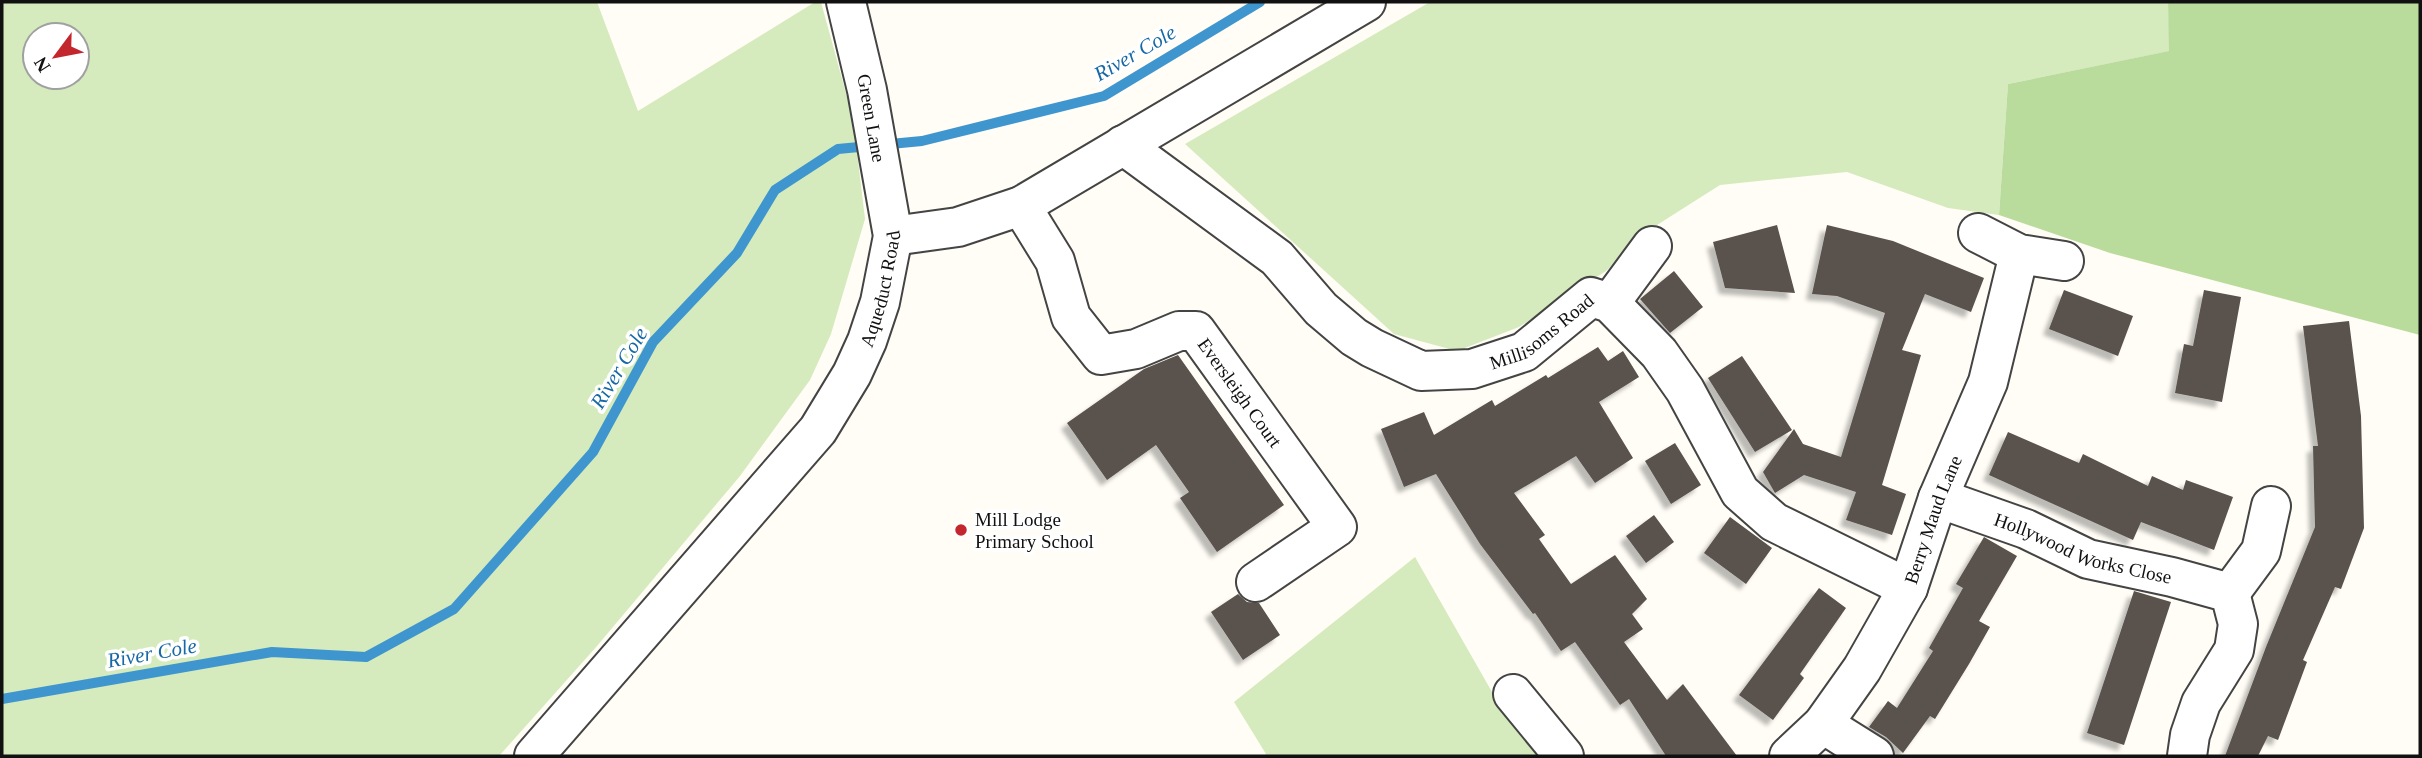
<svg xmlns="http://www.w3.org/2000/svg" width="2422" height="758" font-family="'Times New Roman',serif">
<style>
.green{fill:#d5ebbd;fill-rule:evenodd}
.forest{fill:#b9dc9c}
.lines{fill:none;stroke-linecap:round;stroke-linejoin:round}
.stream{stroke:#3f96cf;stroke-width:10}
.building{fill:#5a524d;filter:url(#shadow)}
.minor-casing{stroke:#444;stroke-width:42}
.minor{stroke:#fff;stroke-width:38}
.poi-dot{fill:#c4262e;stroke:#fff;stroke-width:2.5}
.labels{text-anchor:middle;stroke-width:7;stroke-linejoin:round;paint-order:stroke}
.street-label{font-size:19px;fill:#111;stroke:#fff}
.poi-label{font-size:19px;fill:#111;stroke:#fff;text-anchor:start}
.water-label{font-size:21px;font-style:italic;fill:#1768a6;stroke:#fff}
</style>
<defs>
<filter id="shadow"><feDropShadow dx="-6" dy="6" stdDeviation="2" flood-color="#0004"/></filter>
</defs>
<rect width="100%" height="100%" fill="#fffdf5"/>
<path class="green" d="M 2,2 L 597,2 L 638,111 L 815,2 L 821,2 L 853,119 L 865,219 L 831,334 L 810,380 L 740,476 L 597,646 L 499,756 L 2,756 ZM 35,35 L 77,35 L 77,77 L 35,77 Z
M 1430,2 L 2168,2 L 2170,51 L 2008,84 L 1999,215 L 1948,208 L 1847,172 L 1720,185 L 1646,232 L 1606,271 L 1519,327 L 1457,351 L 1394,334 L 1185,144 Z
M 1415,557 L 1504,713 L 1537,756 L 1264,756 L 1266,754 L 1234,702 Z"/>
<path class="forest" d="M 2168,2 L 2420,2 L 2420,335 L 2110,253 L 1999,215 L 2008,84 L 2169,51 Z"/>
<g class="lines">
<path class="stream" d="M 2,699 L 272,652 L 366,657 L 454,609 L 593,452 L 653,342 L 737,253 L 775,190 L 838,149 L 922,141 L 1104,96 L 1260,2"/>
</g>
<path class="building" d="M 1777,225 L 1795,293 L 1725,288 L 1713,242 Z
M 1827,225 L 1893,241 L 1984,278 L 1971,312 L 1925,294 L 1902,350 L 1921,355 L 1882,485 L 1906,494 L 1892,535 L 1846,520 L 1856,492 L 1804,475 L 1775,493 L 1763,472 L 1794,429 L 1803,444 L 1841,457 L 1885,313 L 1837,296 L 1812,294 Z
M 1674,271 L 1703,307 L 1670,333 L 1640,299 Z
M 2064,290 L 2133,316 L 2118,356 L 2049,329 Z
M 2204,290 L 2241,297 L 2222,402 L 2175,393 L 2184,344 L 2193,346 Z
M 2349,321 L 2361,416 L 2364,528 L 2341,589 L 2335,587 L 2303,660 L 2307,662 L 2278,740 L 2268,736 L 2258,756 L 2225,756 L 2266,647 L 2315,527 L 2313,446 L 2318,446 L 2303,326 Z
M 1598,347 L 1608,361 L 1623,351 L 1639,377 L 1599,402 L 1633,458 L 1595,483 L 1576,456 L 1514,493 L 1545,535 L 1539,539 L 1571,584 L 1615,555 L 1647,599 L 1632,614 L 1643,629 L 1624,642 L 1667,700 L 1683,684 L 1737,756 L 1666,756 L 1629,699 L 1620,705 L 1575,642 L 1561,651 L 1535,613 L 1533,614 L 1480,544 L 1436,474 L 1404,487 L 1381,429 L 1424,412 L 1434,435 L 1492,400 L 1495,406 L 1546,375 L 1548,378 Z
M 1178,355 L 1284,505 L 1217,552 L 1180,498 L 1189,492 L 1156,445 L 1107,480 L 1067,423 L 1144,369 Z
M 1742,356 L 1792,430 L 1755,452 L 1708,378 Z
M 2008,432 L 2079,463 L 2083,454 L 2148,486 L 2152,476 L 2183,490 L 2186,480 L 2233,497 L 2214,550 L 2141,522 L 2133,540 L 1989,475 Z
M 1675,443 L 1701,485 L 1671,504 L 1645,461 Z
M 1654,515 L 1674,542 L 1646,563 L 1626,536 Z
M 1730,517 L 1772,548 L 1746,584 L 1704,553 Z
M 1984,537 L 2017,556 L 1979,621 L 1990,627 L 1969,664 L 1935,719 L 1930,716 L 1903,753 L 1886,737 L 1869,727 L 1888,701 L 1897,708 L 1933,651 L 1929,648 L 1963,588 L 1956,584 Z
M 1819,588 L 1846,608 L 1800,674 L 1804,678 L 1773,720 L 1739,695 Z
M 2134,591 L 2171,602 L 2124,745 L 2087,733 Z
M 1238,594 L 1247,602 L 1259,603 L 1280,635 L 1243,660 L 1211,612 Z"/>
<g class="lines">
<g class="minor-casing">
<g id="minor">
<path id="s1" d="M 1123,145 L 1277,258 L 1321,309 L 1354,337 L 1372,348 L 1421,371 L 1472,369 L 1524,352 L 1591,297 L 1610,303 L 1659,353 L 1685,390 L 1740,492 L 1774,522 L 1908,588"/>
<path id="s2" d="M 1021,206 L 1055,261 L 1071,317 L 1101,355 L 1136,349 L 1179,331 L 1196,331 L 1337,527 L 1256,582"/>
<path d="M 1978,233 L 2019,254 L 2064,261"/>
<path d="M 893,236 L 958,227 L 1021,206 L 1366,2"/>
<path d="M 1610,303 L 1652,246"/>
<path id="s3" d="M 1938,498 L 2026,529 L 2088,559 L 2172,577 L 2230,593 L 2238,624 L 2234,650 L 2201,703 L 2190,735 L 2187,756"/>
<path d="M 2230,593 L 2261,551 L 2271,506"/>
<path d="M 1513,694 L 1564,756"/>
<path d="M 1823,724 L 1874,756"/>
<path id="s4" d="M 534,756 L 818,430 L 852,374 L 867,341 L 880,302 L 893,236 L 867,90 L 846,2"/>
<path id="s5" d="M 1789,756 L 1823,724 L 1862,669 L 1908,588 L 1938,498 L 1988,382 L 2019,254"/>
</g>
</g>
<use href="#minor" class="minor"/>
</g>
<circle class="poi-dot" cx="961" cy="530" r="7"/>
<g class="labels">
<g class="street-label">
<text transform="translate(872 118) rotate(80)" y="7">Green Lane</text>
<text dy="7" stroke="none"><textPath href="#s4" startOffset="588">Aqueduct Road</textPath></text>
<text dy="7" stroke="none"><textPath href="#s1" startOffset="508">Millisoms Road</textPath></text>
<text dy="7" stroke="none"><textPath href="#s2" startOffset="346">Eversleigh Court</textPath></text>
<text dy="7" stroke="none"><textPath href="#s5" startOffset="280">Berry Maud Lane</textPath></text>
<text dy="7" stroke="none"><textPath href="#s3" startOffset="154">Hollywood Works Close</textPath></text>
</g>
<g class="poi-label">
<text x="975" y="526">Mill Lodge<tspan x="975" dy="22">Primary School</tspan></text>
</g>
<g class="water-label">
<text transform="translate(1135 53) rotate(-30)" y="7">River Cole</text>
<text transform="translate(619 368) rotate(-59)" y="7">River Cole</text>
<text transform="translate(152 653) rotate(-10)" y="7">River Cole</text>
</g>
</g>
<rect width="2422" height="758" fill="none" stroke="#111111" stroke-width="7"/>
<g transform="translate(56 56) rotate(238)"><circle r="33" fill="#ffffff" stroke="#a0a0a0" stroke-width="2"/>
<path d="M0-5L12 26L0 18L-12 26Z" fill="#c4262e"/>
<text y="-10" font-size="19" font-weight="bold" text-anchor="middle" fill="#111111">N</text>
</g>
</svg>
